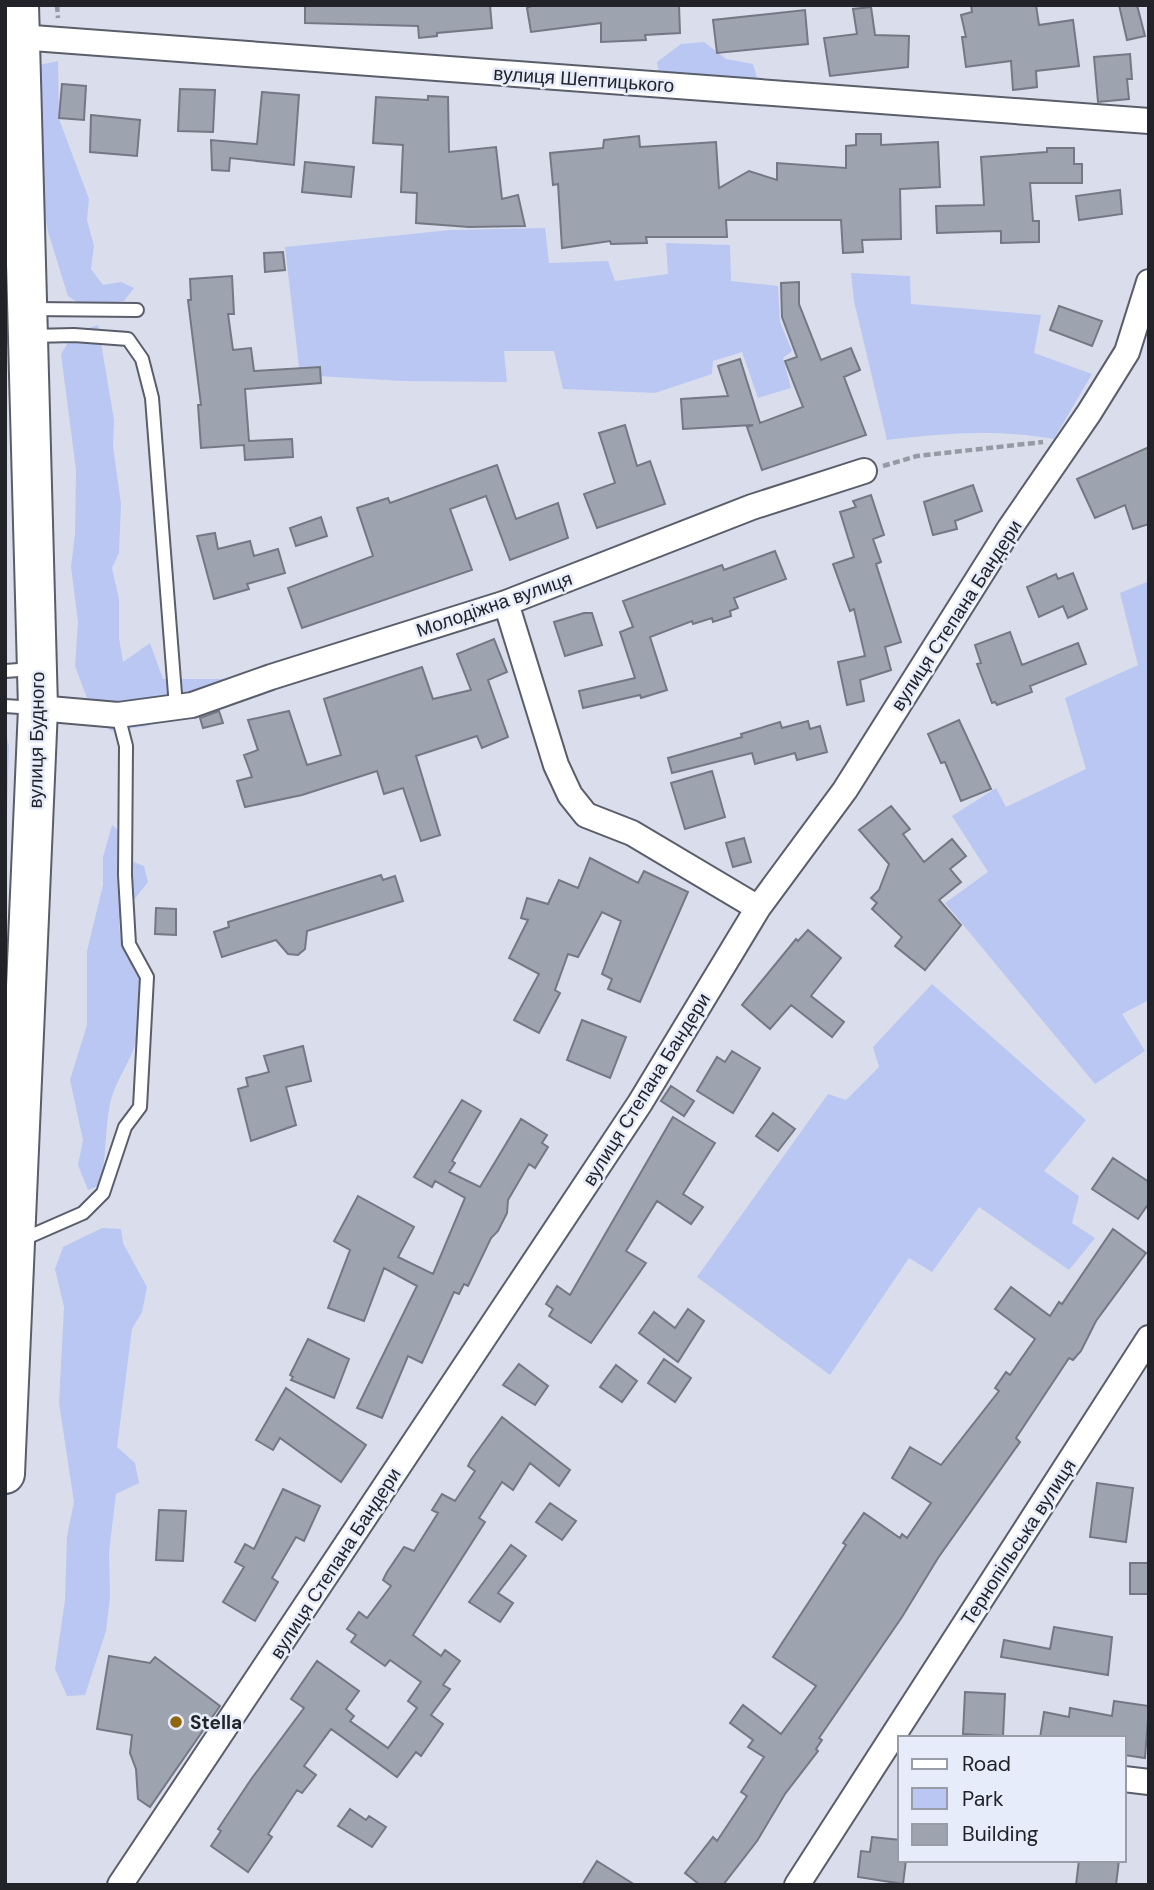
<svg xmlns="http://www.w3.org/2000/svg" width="1154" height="1890" font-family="'DM Sans',sans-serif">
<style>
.green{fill:#b9c7f2}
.building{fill:#9ea3b0;stroke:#747884;stroke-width:2}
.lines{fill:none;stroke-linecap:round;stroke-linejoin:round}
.lane-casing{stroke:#5a5e6a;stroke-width:16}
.street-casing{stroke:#5a5e6a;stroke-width:28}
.highway-casing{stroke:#5a5e6a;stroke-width:42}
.path{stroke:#969aa4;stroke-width:4.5;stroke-dasharray:7 3.5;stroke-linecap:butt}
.lane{stroke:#fff;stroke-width:12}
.street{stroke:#fff;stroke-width:24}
.highway{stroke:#fff;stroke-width:38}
.poi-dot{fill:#8f680e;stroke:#e7ecfa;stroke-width:2.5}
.labels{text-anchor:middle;stroke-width:5;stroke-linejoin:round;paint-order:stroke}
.street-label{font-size:19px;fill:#212328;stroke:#e7ecfa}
.poi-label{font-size:19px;font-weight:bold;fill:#212328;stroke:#e7ecfa;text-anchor:start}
</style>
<rect width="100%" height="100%" fill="#dadeec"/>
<path class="green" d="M 704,42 L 726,59 L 753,64 L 757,78 L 733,82 L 659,74 L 657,62 L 681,44 Z
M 58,61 L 59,119 L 89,199 L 87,220 L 94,246 L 91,269 L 103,285 L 121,282 L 134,288 L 124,301 L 84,307 L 68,296 L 48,232 L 31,139 L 34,66 Z
M 545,228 L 549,263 L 608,261 L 615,281 L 668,274 L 666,243 L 730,245 L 731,281 L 778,286 L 780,322 L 792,351 L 783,358 L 791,388 L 758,398 L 742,352 L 713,361 L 712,374 L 655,393 L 563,389 L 554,351 L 504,351 L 507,382 L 403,381 L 300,375 L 285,247 L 450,230 Z
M 851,273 L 910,276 L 911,304 L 1041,315 L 1034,353 L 1092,374 L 1054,439 C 997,429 945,433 887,440 L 854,301 Z
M 98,325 L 114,420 L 113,446 L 121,504 L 119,553 L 112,568 L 119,599 L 119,638 L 123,662 L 150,643 L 163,679 L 236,679 L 167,709 L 148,726 L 111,731 L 93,714 L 75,666 L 78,622 L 71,567 L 75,534 L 76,470 L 61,354 L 74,333 Z
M 1149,581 L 1149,1000 L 1122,1014 L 1145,1051 L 1095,1084 L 945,903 L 988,872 L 952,816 L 996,788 L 1006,807 L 1086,769 L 1065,698 L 1138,665 L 1120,593 Z
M 5,731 L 9,746 L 5,879 Z
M 112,825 L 123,834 L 121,857 L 144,866 L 148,882 L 119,919 L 120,934 L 143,982 C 133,1000 143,1015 138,1034 C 133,1060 116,1078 110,1104 C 105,1128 106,1158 101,1185 L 88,1190 L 78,1165 L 83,1140 L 70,1080 L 87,1025 L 87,951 L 103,885 L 103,857 Z
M 932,984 L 1086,1120 L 1044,1171 L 1079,1196 L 1072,1223 L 1095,1238 L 1069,1270 L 979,1207 L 932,1272 L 909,1258 L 830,1375 L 697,1277 L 828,1094 L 846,1100 L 879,1067 L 873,1047 Z
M 102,1228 L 121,1229 L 123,1243 L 147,1287 L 142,1312 L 132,1329 L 117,1447 L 135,1463 L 139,1483 L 116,1494 L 109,1552 L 110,1597 L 106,1631 L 85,1695 L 67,1696 L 55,1669 L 65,1600 L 67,1536 L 74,1502 L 59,1403 L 64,1307 L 55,1269 L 63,1247 Z"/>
<path class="building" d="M 305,5 L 490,5 L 492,28 L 437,33 L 437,36 L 419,38 L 418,26 L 305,23 Z
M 533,5 L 679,5 L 680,33 L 645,35 L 646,40 L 601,42 L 601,23 L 531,32 L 527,8 Z
M 971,5 L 1036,5 L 1039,25 L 1073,20 L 1079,66 L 1036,71 L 1037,87 L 1013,90 L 1011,61 L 966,67 L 962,37 L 966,37 L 961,15 L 972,12 Z
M 1119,5 L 1137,5 L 1145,36 L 1127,40 Z
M 871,7 L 875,35 L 909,36 L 908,67 L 830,76 L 824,38 L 857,34 L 853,9 Z
M 805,10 L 808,44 L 717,53 L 713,20 Z
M 1130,54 L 1132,79 L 1127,79 L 1129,99 L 1098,102 L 1094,57 Z
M 62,84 L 86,86 L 84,120 L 59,118 Z
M 180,89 L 215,90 L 213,132 L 178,131 Z
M 262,92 L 299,95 L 294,165 L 230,158 L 229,171 L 212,170 L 211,140 L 257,144 Z
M 428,96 L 448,97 L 449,152 L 496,147 L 502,199 L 518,195 L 525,226 L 469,227 L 416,223 L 417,193 L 401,192 L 403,145 L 373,143 L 376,97 L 428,100 Z
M 91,115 L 140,120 L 137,156 L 90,152 Z
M 856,134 L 881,134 L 881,145 L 938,142 L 940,187 L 900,189 L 901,239 L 862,240 L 863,252 L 843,253 L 841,220 L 726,220 L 727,237 L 646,237 L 647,243 L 611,244 L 610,241 L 562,248 L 558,184 L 553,185 L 550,153 L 603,148 L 604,140 L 639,136 L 640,147 L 716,142 L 719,188 L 749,171 L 777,180 L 777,163 L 846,168 L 846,146 L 856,145 Z
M 1047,148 L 1074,148 L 1074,164 L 1082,164 L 1082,183 L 1030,183 L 1033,221 L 1039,221 L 1039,242 L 1001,243 L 1001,231 L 937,233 L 936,206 L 984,205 L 981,157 L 1047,152 Z
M 305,162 L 354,167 L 351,197 L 302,192 Z
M 1120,190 L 1122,214 L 1079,220 L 1076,196 Z
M 283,252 L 285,270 L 265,272 L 264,253 Z
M 232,276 L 234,314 L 228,314 L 233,350 L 251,348 L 254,371 L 320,367 L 321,383 L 245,389 L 249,441 L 292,439 L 293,457 L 245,460 L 244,445 L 201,448 L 198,405 L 201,405 L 188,300 L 191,300 L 190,279 Z
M 799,282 L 799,304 L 821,360 L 851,348 L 860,370 L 844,377 L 866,435 L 762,470 L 747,427 L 753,425 L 683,429 L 681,399 L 728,396 L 718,366 L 740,359 L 760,423 L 803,407 L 785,361 L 797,357 L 782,317 L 781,283 Z
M 1059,306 L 1102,321 L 1092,346 L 1050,330 Z
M 625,425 L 637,466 L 650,461 L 665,504 L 597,528 L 584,494 L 615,483 L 599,433 Z
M 1149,447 L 1149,524 L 1133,529 L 1125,505 L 1095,518 L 1077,479 Z
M 497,465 L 516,519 L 558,503 L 568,538 L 510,560 L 486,496 L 450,509 L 472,570 L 302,628 L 288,588 L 373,556 L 357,508 L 388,498 L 390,503 Z
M 973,485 L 982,511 L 955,521 L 957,529 L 933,535 L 924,502 Z
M 871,495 L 884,535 L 873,539 L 881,562 L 876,564 L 901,642 L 885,647 L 891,670 L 860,680 L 864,701 L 847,705 L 838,662 L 865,656 L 854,609 L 850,611 L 833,564 L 854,557 L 840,512 L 856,507 L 853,501 Z
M 321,517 L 327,536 L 296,546 L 290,528 Z
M 215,533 L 218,549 L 250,541 L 254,556 L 278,549 L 285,573 L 247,584 L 249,589 L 214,599 L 197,536 Z
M 775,551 L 786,579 L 734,598 L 738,608 L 730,611 L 731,616 L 713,622 L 712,618 L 693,624 L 692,621 L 650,637 L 667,690 L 641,698 L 640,695 L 583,708 L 579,691 L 635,678 L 620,632 L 633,627 L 623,601 L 722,565 L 724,570 Z
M 1073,573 L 1087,609 L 1068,618 L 1063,606 L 1039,617 L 1027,587 L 1056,574 L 1058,579 Z
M 584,613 L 592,613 L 602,645 L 565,656 L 554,622 Z
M 1010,632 L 1022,665 L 1078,643 L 1086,664 L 1030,686 L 1032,692 L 997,705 L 995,702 L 992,703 L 977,664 L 981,663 L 975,645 Z
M 494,639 L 507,672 L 488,680 L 508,737 L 482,748 L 477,736 L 416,756 L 440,835 L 421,841 L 403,788 L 384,794 L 377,771 L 302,795 L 245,807 L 237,781 L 252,777 L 244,755 L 258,750 L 248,720 L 289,711 L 307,765 L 341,755 L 324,699 L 422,667 L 433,699 L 471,690 L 457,654 Z
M 219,711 L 223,723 L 203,728 L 200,718 Z
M 959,720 L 991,789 L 961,801 L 945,762 L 941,763 L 928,734 Z
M 808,721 L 810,729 L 820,726 L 827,752 L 797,760 L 795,753 L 755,764 L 752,753 L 672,773 L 668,758 L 742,737 L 741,734 L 780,722 L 782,728 Z
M 712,771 L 725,817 L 685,829 L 671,783 Z
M 891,806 L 910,829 L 903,834 L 924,862 L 952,839 L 966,856 L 950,869 L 961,882 L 939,900 L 961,925 L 925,970 L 895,946 L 902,937 L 872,909 L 877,903 L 871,898 L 879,890 L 889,864 L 859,830 Z
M 744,838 L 751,862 L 733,867 L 726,843 Z
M 590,858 L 638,883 L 644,871 L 688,892 L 640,1002 L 608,989 L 612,979 L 602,974 L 621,921 L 602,912 L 578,957 L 568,954 L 555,990 L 560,993 L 539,1033 L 514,1020 L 539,974 L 509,958 L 528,920 L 521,918 L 527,898 L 548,904 L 559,880 L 578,888 Z
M 381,875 L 383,880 L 395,876 L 403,901 L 307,931 L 305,949 L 298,955 L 288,954 L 276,940 L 222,957 L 214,932 L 229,927 L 228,922 Z
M 156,908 L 176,909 L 176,935 L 155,934 Z
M 808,930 L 841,958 L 811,996 L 844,1022 L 832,1037 L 791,1005 L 770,1029 L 742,1005 L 796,939 L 798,941 Z
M 582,1020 L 626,1037 L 610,1078 L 567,1060 Z
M 303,1046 L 311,1081 L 286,1087 L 296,1125 L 251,1141 L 238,1089 L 248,1086 L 246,1078 L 269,1072 L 264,1056 Z
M 732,1051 L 760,1068 L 733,1113 L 697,1091 L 717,1057 L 725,1062 Z
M 671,1086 L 694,1101 L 684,1116 L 661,1101 Z
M 462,1100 L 481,1111 L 452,1161 L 455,1163 L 449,1172 L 480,1187 L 521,1119 L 547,1135 L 542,1143 L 548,1147 L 535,1168 L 529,1164 L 508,1200 L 507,1213 L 498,1231 L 491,1238 L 468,1286 L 464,1284 L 459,1294 L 454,1292 L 422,1363 L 408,1356 L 382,1418 L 357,1408 L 417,1286 L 384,1268 L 364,1321 L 328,1308 L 350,1250 L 334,1241 L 358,1196 L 414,1227 L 398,1257 L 433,1274 L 465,1198 L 435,1181 L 432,1187 L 414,1177 Z
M 773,1113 L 795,1129 L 778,1151 L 756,1136 Z
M 673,1117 L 715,1143 L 683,1194 L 703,1207 L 691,1224 L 657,1201 L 626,1251 L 646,1263 L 591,1343 L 549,1316 L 553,1309 L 546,1304 L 557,1286 L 570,1295 Z
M 1113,1158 L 1149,1182 L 1149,1203 L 1138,1219 L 1092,1189 Z
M 1113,1229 L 1146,1253 L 1096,1321 L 1081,1351 L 1073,1360 L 1069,1358 L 1016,1438 L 1020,1442 L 938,1558 L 902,1617 L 819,1738 L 822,1740 L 816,1749 L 818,1751 L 785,1794 L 757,1841 L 723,1885 L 700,1885 L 685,1873 L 713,1837 L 717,1841 L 747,1796 L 741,1792 L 764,1757 L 748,1747 L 753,1740 L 730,1723 L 743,1705 L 781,1734 L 816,1686 L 773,1657 L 846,1545 L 843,1543 L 864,1513 L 900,1538 L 902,1534 L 907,1538 L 931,1503 L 892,1478 L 910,1447 L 941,1465 L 999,1391 L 995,1388 L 1006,1372 L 1010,1375 L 1035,1339 L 995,1309 L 1011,1287 L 1050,1316 L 1059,1302 L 1062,1304 Z
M 688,1309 L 704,1321 L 678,1362 L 639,1333 L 654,1312 L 675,1328 Z
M 308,1339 L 349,1359 L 334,1398 L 291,1380 L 293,1377 L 290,1375 Z
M 664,1359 L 691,1378 L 675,1402 L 648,1383 Z
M 519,1364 L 548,1386 L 535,1405 L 503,1385 Z
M 616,1365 L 637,1381 L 622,1402 L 600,1387 Z
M 286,1388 L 366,1445 L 341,1482 L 280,1438 L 273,1450 L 256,1440 Z
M 502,1417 L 570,1470 L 559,1486 L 530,1463 L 513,1490 L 502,1482 L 479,1518 L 485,1522 L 413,1635 L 441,1656 L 445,1650 L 460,1661 L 443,1685 L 450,1689 L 431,1715 L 443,1724 L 421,1756 L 416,1752 L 397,1777 L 331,1729 L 304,1766 L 316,1775 L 302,1793 L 297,1790 L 268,1834 L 272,1837 L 248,1872 L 211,1846 L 221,1831 L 218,1829 L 252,1778 L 304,1708 L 291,1699 L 317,1661 L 359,1691 L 346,1709 L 354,1716 L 350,1721 L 388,1748 L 417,1708 L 408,1701 L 421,1682 L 390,1660 L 385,1666 L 351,1642 L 356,1635 L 347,1629 L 359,1612 L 367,1618 L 391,1586 L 383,1580 L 387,1572 L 404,1547 L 414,1551 L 438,1513 L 432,1510 L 442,1494 L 455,1501 L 475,1471 L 468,1466 L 471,1460 Z
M 1097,1483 L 1133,1488 L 1126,1542 L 1090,1537 Z
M 283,1489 L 320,1506 L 304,1541 L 296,1537 L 272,1578 L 278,1582 L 255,1621 L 223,1602 L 244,1567 L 235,1562 L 245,1544 L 254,1549 Z
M 550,1503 L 576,1521 L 562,1540 L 536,1522 Z
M 159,1510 L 186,1511 L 183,1561 L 156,1560 Z
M 511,1545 L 526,1556 L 498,1593 L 513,1603 L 500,1622 L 469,1602 Z
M 1130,1563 L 1149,1563 L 1148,1594 L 1130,1594 Z
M 1054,1627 L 1112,1637 L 1108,1675 L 1001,1657 L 1004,1640 L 1050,1649 Z
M 109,1656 L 150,1663 L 155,1657 L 220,1706 L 150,1807 L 138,1799 L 136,1769 L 130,1753 L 132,1735 L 97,1729 Z
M 965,1692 L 1005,1694 L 1003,1736 L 963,1734 Z
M 1114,1701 L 1149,1706 L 1145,1758 L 1124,1755 L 1124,1738 L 1040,1738 L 1044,1712 L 1069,1717 L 1070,1708 L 1112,1716 Z
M 350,1809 L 366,1820 L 369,1816 L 386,1827 L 372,1847 L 338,1826 Z
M 872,1837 L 900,1840 L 900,1860 L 906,1860 L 903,1884 L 858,1877 L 861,1851 L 870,1852 Z
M 1079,1860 L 1119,1860 L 1116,1885 L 1076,1885 Z
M 597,1861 L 635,1885 L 582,1885 Z"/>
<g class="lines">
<g class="lane-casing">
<path id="lane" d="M 32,309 L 137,310
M 31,336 L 74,335 L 128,339 L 142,359 L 152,398 L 176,707
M 5,671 L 33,669
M 5,706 L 35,708
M 19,1241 L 83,1213 L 103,1193 L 125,1127 L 140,1107 L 147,977 L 129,944 L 125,875 L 126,746 L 118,715"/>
</g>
<g class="street-casing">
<path id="street" d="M 19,37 L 1149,121
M 506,603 L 556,765 L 570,795 L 586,815 L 632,833 L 758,908
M 38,708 L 118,715 L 192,705 L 271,677 L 506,603 L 752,507 L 864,471
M 1124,1779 L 1149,1782
M 120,1885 L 640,1103 L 758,908 L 845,790 L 1010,528 L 1089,413 L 1127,352 L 1149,282
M 797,1885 L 1149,1338"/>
</g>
<g class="highway-casing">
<path id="highway" d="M 5,1474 L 38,708 L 19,5"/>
</g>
<path class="path" d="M 57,5 L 58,18
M 883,466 L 917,456 L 1043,442"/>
<use href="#lane" class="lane"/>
<use href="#street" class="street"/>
<use href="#highway" class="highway"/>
</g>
<circle class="poi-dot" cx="176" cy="1722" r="7"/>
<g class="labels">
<g class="street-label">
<text transform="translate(584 79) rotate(4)" y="7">вулиця Шептицького</text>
<text transform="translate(494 604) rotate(-19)" y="7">Молодіжна вулиця</text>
<text transform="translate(956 615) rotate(-57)" y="7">вулиця Степана Бандери</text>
<text transform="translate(36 740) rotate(-89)" y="7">вулиця Будного</text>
<text transform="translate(646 1089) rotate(-58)" y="7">вулиця Степана Бандери</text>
<text transform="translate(1018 1542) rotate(-57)" y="7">Тернопільська вулиця</text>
<text transform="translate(335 1563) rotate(-57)" y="7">вулиця Степана Бандери</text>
</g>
<g class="poi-label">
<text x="190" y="1729">Stella</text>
</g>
</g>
<rect width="1154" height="1890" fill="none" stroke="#212328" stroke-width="14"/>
<rect x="898" y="1736" width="228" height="126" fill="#e7ecfa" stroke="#989ca6" stroke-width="2"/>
<rect x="912" y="1759" width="35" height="10" fill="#ffffff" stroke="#989ca6" stroke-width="2"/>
<text x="962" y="1771" font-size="21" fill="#212328">Road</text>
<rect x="912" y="1788" width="35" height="21" fill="#b9c7f2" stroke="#989ca6" stroke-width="2"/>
<text x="962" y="1806" font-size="21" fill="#212328">Park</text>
<rect x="912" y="1824" width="35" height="21" fill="#9ea3b0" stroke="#989ca6" stroke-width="2"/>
<text x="962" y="1841" font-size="21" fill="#212328">Building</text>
</svg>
